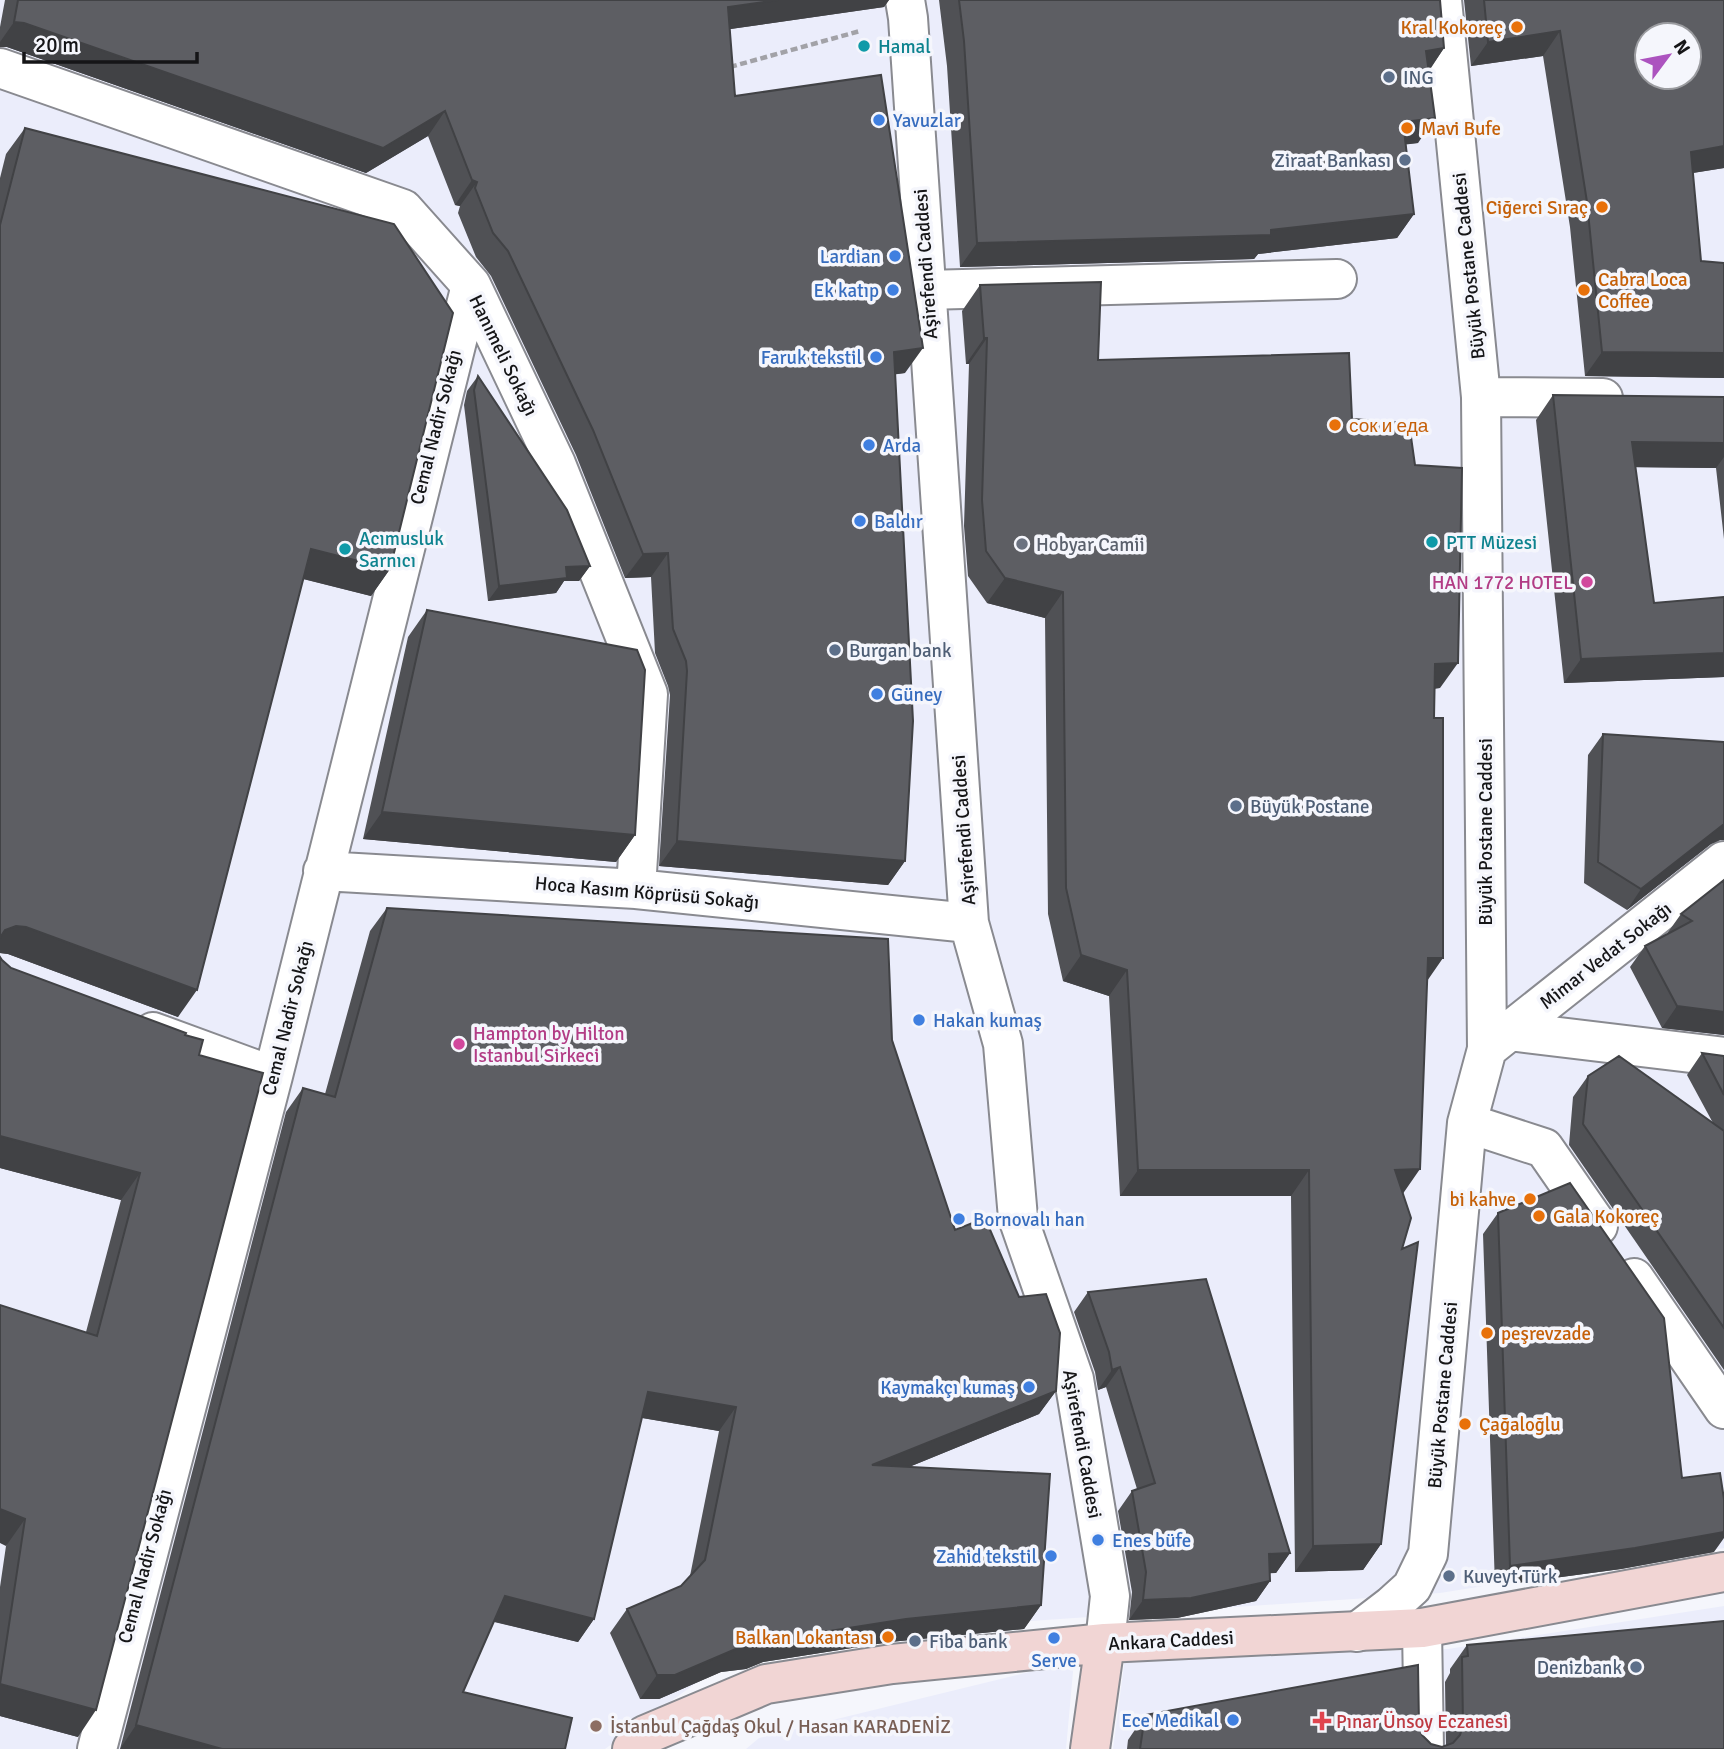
<svg xmlns="http://www.w3.org/2000/svg" width="1724" height="1749" font-family="Signika,sans-serif">
<style>
.built{fill:#ebedfb;fill-rule:evenodd}
.lines{fill:none;stroke-linecap:round;stroke-linejoin:round}
.street-casing{stroke:#898a90;stroke-width:42}
.secondary-casing{stroke:#898a90;stroke-width:42}
.path{stroke:#a2a2a7;stroke-width:4.5;stroke-dasharray:7 3.5;stroke-linecap:butt}
.street{stroke:#fff;stroke-width:38}
.secondary{stroke:#f1d5d4;stroke-width:38}
.wall{fill:#505155}
.shaded-wall{fill:#414245}
.building{fill:#5d5e63;stroke:#414245;stroke-width:2;fill-rule:evenodd}
.food-dot{fill:#e8710a;stroke:#f5f6fc;stroke-width:2.5}
.culture-dot{fill:#0f9aa8;stroke:#f5f6fc;stroke-width:2.5}
.service-dot{fill:#5c6f8a;stroke:#f5f6fc;stroke-width:2.5}
.shop-dot{fill:#3f7fe0;stroke:#f5f6fc;stroke-width:2.5}
.worship-dot{fill:#6b7280;stroke:#f5f6fc;stroke-width:2.5}
.hotel-dot{fill:#d1479c;stroke:#f5f6fc;stroke-width:2.5}
.health-dot{fill:#e0444e;stroke:#f5f6fc;stroke-width:2.5}
.education-dot{fill:#8d6e63;stroke:#f5f6fc;stroke-width:2.5}
.labels{text-anchor:middle;stroke-width:7;stroke-linejoin:round;paint-order:stroke}
.food-label{font-size:19px;fill:#c56008;stroke:#f5f6fc;text-anchor:start}
.culture-label{font-size:19px;fill:#0d838f;stroke:#f5f6fc;text-anchor:start}
.service-label{font-size:19px;fill:#4e5e75;stroke:#f5f6fc;text-anchor:start}
.shop-label{font-size:19px;fill:#366cbe;stroke:#f5f6fc;text-anchor:start}
.street-label{font-size:19px;fill:#151517;stroke:#f5f6fc}
.worship-label{font-size:19px;fill:#5b616d;stroke:#f5f6fc;text-anchor:start}
.hotel-label{font-size:19px;fill:#b23c85;stroke:#f5f6fc;text-anchor:end}
.health-label{font-size:19px;fill:#be3a42;stroke:#f5f6fc;text-anchor:start}
.education-label{font-size:19px;fill:#785e54;stroke:#f5f6fc;text-anchor:start}
</style>
<rect width="100%" height="100%" fill="#f5f6fc"/>
<path class="built" d="M 0,0 L 1724,0 L 1724,1548 L 1440,1593 L 914,1629 L 714,1670 L 605,1749 L 0,1749 ZM 1647,35 L 1689,35 L 1689,77 L 1647,77 Z
M 1724,1606 L 1724,1749 L 1113,1749 L 1125,1658 L 1448,1649 Z
M 1074,1661 L 1066,1749 L 746,1749 L 759,1738 Z"/>
<g class="lines">
<g class="street-casing">
<path id="street" d="M 905,0 L 908,18 L 969,923 L 1003,1044 L 1018,1218 L 1074,1379 L 1110,1596 L 1105,1643
M 0,68 L 403,209 L 471,285 L 556,464 L 648,694 L 636,889
M 926,290 L 1337,279
M 1481,397 L 1603,398
M 323,871 L 636,889 L 969,923
M 1509,1031 L 1724,1057
M 153,1032 L 273,1076
M 1487,1049 L 1724,861
M 1467,1123 L 1544,1148 L 1598,1226
M 1634,1278 L 1724,1409
M 1422,1628 L 1424,1749
M 1357,1632 L 1391,1606 L 1412,1587 L 1428,1554 L 1467,1123 L 1487,1049 L 1481,397 L 1442,0
M 97,1749 L 273,1076 L 471,285"/>
</g>
<g class="secondary-casing">
<path id="secondary" d="M 632,1749 L 645,1735 L 766,1684 L 892,1664 L 1105,1643 L 1422,1628 L 1724,1572
M 1090,1749 L 1105,1643"/>
</g>
<path class="path" d="M 730,67 L 860,31"/>
<use href="#street" class="street"/>
<use href="#secondary" class="secondary"/>
</g>
<path class="wall" d="M 5,0 L 889,0 L 884,7 L 730,29 L 735,96 L 905,373 L 895,374 L 905,861 L 888,885 L 659,866 L 670,695 L 668,686 L 655,653 L 651,577 L 625,578 L 576,455 L 491,276 L 476,257 L 458,213 L 460,206 L 455,205 L 428,136 L 366,173 L 7,47 L 0,47 L 0,27 Z
M 939,0 L 1440,0 L 1444,48 L 1429,71 L 1418,143 L 1406,144 L 1414,214 L 1397,238 L 1258,254 L 1254,259 L 960,267 L 947,66 Z
M 1464,0 L 1724,0 L 1724,168 L 1693,173 L 1701,261 L 1724,263 L 1724,378 L 1585,376 L 1570,227 L 1543,56 L 1471,66 Z
M 25,128 L 390,569 L 371,596 L 303,579 L 178,1017 L 8,954 L 0,953 L 0,178 L 6,154 Z
M 980,285 L 1098,360 L 1352,419 L 1440,688 L 1434,689 L 1427,981 L 1403,1194 L 1402,1249 L 1381,1544 L 1363,1570 L 1295,1572 L 1291,1196 L 1120,1196 L 1109,996 L 1063,981 L 1048,914 L 1045,618 L 987,603 L 968,576 L 964,526 L 969,364 L 966,364 L 962,311 Z
M 478,376 L 590,566 L 579,581 L 564,581 L 556,593 L 488,601 L 464,405 L 467,391 Z
M 1553,395 L 1724,397 L 1724,539 L 1716,468 L 1635,467 L 1654,603 L 1724,597 L 1724,677 L 1564,683 L 1536,420 Z
M 427,610 L 635,835 L 616,862 L 363,839 L 408,637 Z
M 1603,734 L 1724,742 L 1724,840 L 1720,840 L 1711,844 L 1627,910 L 1584,883 L 1588,755 Z
M 1724,880 L 1724,1035 L 1662,1028 L 1630,967 L 1645,946 L 1666,935 L 1681,914 Z
M 387,908 L 892,1040 L 955,1230 L 1056,1391 L 1039,1414 L 909,1467 L 1041,1605 L 1024,1629 L 890,1642 L 763,1662 L 746,1669 L 721,1672 L 659,1699 L 640,1699 L 610,1633 L 627,1609 L 681,1586 L 690,1576 L 719,1431 L 642,1418 L 594,1619 L 578,1642 L 494,1622 L 120,1749 L 286,1112 L 303,1088 L 325,1094 L 370,931 Z
M 0,957 L 2,960 L 11,968 L 185,1035 L 199,1055 L 78,1737 L 0,1716 L 0,1587 L 6,1546 L 86,1332 L 121,1200 L 0,1168 Z
M 1702,1053 L 1724,1056 L 1724,1370 L 1569,1145 L 1573,1097 L 1588,1076 L 1713,1123 L 1687,1075 Z
M 1498,1213 L 1682,1478 L 1714,1552 L 1621,1569 L 1495,1586 L 1483,1234 Z
M 1088,1292 L 1290,1553 L 1276,1573 L 1269,1573 L 1270,1581 L 1256,1601 L 1177,1618 L 1129,1620 L 1132,1592 L 1118,1511 L 1132,1491 L 1137,1489 L 1106,1387 L 1098,1390 L 1095,1372 L 1074,1312 Z
M 1467,1645 L 1724,1749 L 1127,1749 L 1128,1740 L 1145,1715 L 1419,1725 L 1422,1735 L 1431,1744 L 1442,1747 L 1446,1745 L 1445,1682 L 1450,1673 L 1450,1669 Z"/>
<path class="shaded-wall" d="M 778,0 L 889,0 L 884,7 L 710,32 L 728,7 Z
M 14,22 L 24,23 L 445,111 L 428,136 L 366,173 L 7,47 L 0,47 L 0,42 Z
M 1560,31 L 1543,56 L 1471,66 L 1488,42 Z
M 1444,48 L 1427,73 L 1426,51 Z
M 1435,118 L 1418,143 L 1386,147 L 1403,122 Z
M 1724,146 L 1724,168 L 1673,176 L 1691,152 Z
M 472,180 L 477,182 L 460,206 L 455,205 Z
M 1414,214 L 1397,238 L 1258,254 L 1254,259 L 960,267 L 977,243 L 1271,230 Z
M 984,338 L 987,338 L 969,364 L 966,364 Z
M 923,348 L 905,373 L 877,377 L 894,352 Z
M 1602,352 L 1724,353 L 1724,378 L 1585,376 Z
M 1632,442 L 1724,443 L 1724,457 L 1716,468 L 1615,467 Z
M 311,549 L 390,569 L 371,596 L 292,576 Z
M 668,553 L 651,577 L 625,578 L 643,554 Z
M 590,566 L 579,581 L 564,581 L 556,593 L 488,601 L 499,586 L 566,567 Z
M 1005,578 L 1063,592 L 1045,618 L 987,603 Z
M 1724,653 L 1724,677 L 1564,683 L 1581,659 Z
M 1458,663 L 1440,688 L 1417,689 L 1435,664 Z
M 382,812 L 635,835 L 616,862 L 363,839 Z
M 1724,824 L 1724,840 L 1720,840 L 1711,844 L 1627,910 L 1641,889 Z
M 677,841 L 905,861 L 888,885 L 659,866 Z
M 16,926 L 26,927 L 197,990 L 178,1017 L 8,954 L 0,953 L 0,938 L 5,930 Z
M 1081,955 L 1127,970 L 1109,996 L 1063,981 Z
M 1428,958 L 1443,958 L 1425,984 Z
M 1677,1006 L 1724,1012 L 1724,1035 L 1662,1028 Z
M 0,1136 L 140,1173 L 121,1200 L 0,1168 Z
M 1420,1169 L 1402,1195 L 1395,1170 Z
M 1138,1170 L 1309,1170 L 1291,1196 L 1120,1196 Z
M 1120,1367 L 1106,1387 L 1098,1390 L 1112,1370 Z
M 1056,1391 L 1039,1414 L 855,1489 L 872,1465 Z
M 648,1392 L 736,1407 L 719,1431 L 631,1416 Z
M 0,1509 L 25,1519 L 6,1546 L 0,1543 Z
M 1724,1532 L 1724,1538 L 1714,1552 L 1621,1569 L 1495,1586 L 1510,1566 Z
M 1381,1544 L 1363,1570 L 1295,1572 L 1313,1546 Z
M 1290,1553 L 1276,1573 L 1255,1574 L 1269,1554 Z
M 1270,1581 L 1256,1601 L 1177,1618 L 1129,1620 L 1143,1600 Z
M 505,1596 L 594,1619 L 578,1642 L 488,1620 Z
M 1041,1605 L 1024,1629 L 890,1642 L 763,1662 L 746,1669 L 721,1672 L 659,1699 L 640,1699 L 657,1675 L 738,1648 L 779,1639 L 906,1619 Z
M 0,1684 L 96,1710 L 78,1737 L 0,1716 Z
M 136,1725 L 222,1749 L 120,1749 Z"/>
<path class="building" d="M 18,0 L 778,0 L 728,7 L 735,96 L 881,75 L 923,348 L 894,352 L 913,721 L 905,861 L 677,841 L 687,671 L 686,661 L 673,629 L 668,553 L 643,554 L 593,430 L 508,251 L 493,233 L 475,188 L 477,182 L 472,180 L 445,111 L 383,148 L 24,23 L 14,22 Z
M 959,0 L 1440,0 L 1444,48 L 1426,51 L 1435,118 L 1403,122 L 1414,214 L 1271,230 L 1271,235 L 977,243 L 964,41 Z
M 1484,0 L 1724,0 L 1724,146 L 1691,152 L 1701,261 L 1724,263 L 1724,353 L 1602,352 L 1587,202 L 1560,31 L 1488,42 ZM 1647,35 L 1689,35 L 1689,77 L 1647,77 Z
M 25,128 L 394,224 L 453,313 L 390,569 L 311,549 L 197,990 L 26,927 L 16,926 L 5,930 L 0,938 L 0,225 Z
M 1101,282 L 1098,360 L 1349,353 L 1352,419 L 1409,423 L 1415,465 L 1462,468 L 1458,663 L 1435,664 L 1434,718 L 1443,718 L 1443,958 L 1428,958 L 1420,1169 L 1395,1170 L 1411,1218 L 1402,1249 L 1418,1242 L 1381,1544 L 1313,1546 L 1309,1170 L 1138,1170 L 1127,970 L 1081,955 L 1066,888 L 1063,592 L 1005,578 L 986,551 L 982,500 L 987,338 L 984,338 L 980,285 Z
M 478,376 L 567,510 L 590,566 L 566,567 L 567,578 L 499,586 L 474,390 Z
M 1553,395 L 1724,397 L 1724,443 L 1632,442 L 1654,603 L 1724,597 L 1724,653 L 1581,659 Z
M 427,610 L 637,650 L 645,670 L 635,835 L 382,812 Z
M 1603,734 L 1724,742 L 1724,824 L 1641,889 L 1598,862 Z
M 1724,880 L 1724,1012 L 1677,1006 L 1645,946 L 1692,921 L 1681,914 Z
M 387,908 L 888,939 L 892,1040 L 955,1230 L 985,1218 L 1019,1297 L 1046,1294 L 1060,1333 L 1056,1391 L 872,1465 L 1050,1474 L 1041,1605 L 906,1619 L 779,1639 L 763,1645 L 738,1648 L 675,1675 L 657,1675 L 627,1609 L 681,1586 L 705,1560 L 736,1407 L 648,1392 L 594,1619 L 505,1596 L 463,1692 L 572,1718 L 565,1749 L 222,1749 L 136,1725 L 303,1088 L 335,1097 Z
M 0,957 L 2,960 L 11,968 L 186,1033 L 185,1035 L 203,1040 L 199,1055 L 263,1073 L 96,1710 L 0,1684 L 25,1519 L 0,1509 L 0,1305 L 97,1336 L 140,1173 L 0,1136 Z
M 1702,1053 L 1724,1056 L 1724,1095 Z
M 1619,1056 L 1724,1131 L 1724,1328 L 1583,1124 L 1588,1076 Z
M 1570,1183 L 1664,1318 L 1682,1478 L 1720,1473 L 1724,1499 L 1724,1532 L 1635,1548 L 1510,1566 L 1498,1213 Z
M 1206,1279 L 1290,1553 L 1269,1554 L 1270,1581 L 1191,1598 L 1143,1600 L 1146,1572 L 1132,1491 L 1155,1483 L 1120,1367 L 1112,1370 L 1109,1352 L 1088,1292 Z
M 1724,1621 L 1724,1749 L 1140,1749 L 1145,1715 L 1418,1665 L 1419,1725 L 1422,1735 L 1431,1744 L 1442,1747 L 1453,1743 L 1460,1735 L 1463,1725 L 1462,1657 L 1468,1656 L 1467,1645 Z"/>
<g class="food-dot">
<circle cx="1517" cy="27" r="7"/>
<circle cx="1407" cy="128" r="7"/>
<circle cx="1602" cy="207" r="7"/>
<circle cx="1584" cy="290" r="7"/>
<circle cx="1335" cy="425" r="7"/>
<circle cx="1530" cy="1199" r="7"/>
<circle cx="1539" cy="1216" r="7"/>
<circle cx="1487" cy="1333" r="7"/>
<circle cx="1465" cy="1424" r="7"/>
<circle cx="888" cy="1637" r="7"/>
</g>
<g class="culture-dot">
<circle cx="864" cy="46" r="7"/>
<circle cx="1432" cy="542" r="7"/>
<circle cx="345" cy="549" r="7"/>
</g>
<g class="service-dot">
<circle cx="1389" cy="77" r="7"/>
<circle cx="1405" cy="160" r="7"/>
<circle cx="835" cy="650" r="7"/>
<circle cx="1236" cy="806" r="7"/>
<circle cx="1449" cy="1576" r="7"/>
<circle cx="915" cy="1641" r="7"/>
<circle cx="1636" cy="1667" r="7"/>
</g>
<g class="shop-dot">
<circle cx="879" cy="120" r="7"/>
<circle cx="895" cy="256" r="7"/>
<circle cx="893" cy="290" r="7"/>
<circle cx="876" cy="357" r="7"/>
<circle cx="869" cy="445" r="7"/>
<circle cx="860" cy="521" r="7"/>
<circle cx="877" cy="694" r="7"/>
<circle cx="919" cy="1020" r="7"/>
<circle cx="959" cy="1219" r="7"/>
<circle cx="1029" cy="1387" r="7"/>
<circle cx="1098" cy="1540" r="7"/>
<circle cx="1051" cy="1556" r="7"/>
<circle cx="1054" cy="1638" r="7"/>
<circle cx="1233" cy="1720" r="7"/>
</g>
<circle class="worship-dot" cx="1022" cy="544" r="7"/>
<g class="hotel-dot">
<circle cx="1587" cy="582" r="7"/>
<circle cx="459" cy="1044" r="7"/>
</g>
<path class="health-dot" d="M1318.5 1710.5h7v7h7v7h-7v7h-7v-7h-7v-7h7z"/>
<circle class="education-dot" cx="596" cy="1726" r="7"/>
<g class="labels">
<g class="food-label">
<text x="1503" y="34" text-anchor="end">Kral Kokoreç</text>
<text x="1421" y="135">Mavi Bufe</text>
<text x="1588" y="214" text-anchor="end">Ciğerci Sıraç</text>
<text x="1598" y="286">Cabra Loca<tspan x="1598" dy="22">Coffee</tspan></text>
<text x="1349" y="432">сок и еда</text>
<text x="1516" y="1206" text-anchor="end">bi kahve</text>
<text x="1553" y="1223">Gala Kokoreç</text>
<text x="1501" y="1340">peşrevzade</text>
<text x="1479" y="1431">Çağaloğlu</text>
<text x="874" y="1644" text-anchor="end">Balkan Lokantası</text>
</g>
<g class="culture-label">
<text x="878" y="53">Hamal</text>
<text x="359" y="545">Acımusluk<tspan x="359" dy="22">Sarnıcı</tspan></text>
<text x="1446" y="549">PTT Müzesi</text>
</g>
<g class="service-label">
<text x="1403" y="84">ING</text>
<text x="1391" y="167" text-anchor="end">Ziraat Bankası</text>
<text x="849" y="657">Burgan bank</text>
<text x="1250" y="813">Büyük Postane</text>
<text x="1463" y="1583">Kuveyt Türk</text>
<text x="929" y="1648">Fiba bank</text>
<text x="1622" y="1674" text-anchor="end">Denizbank</text>
</g>
<g class="shop-label">
<text x="893" y="127">Yavuzlar</text>
<text x="881" y="263" text-anchor="end">Lardian</text>
<text x="879" y="297" text-anchor="end">Ek katıp</text>
<text x="862" y="364" text-anchor="end">Faruk tekstil</text>
<text x="883" y="452">Arda</text>
<text x="874" y="528">Baldır</text>
<text x="891" y="701">Güney</text>
<text x="933" y="1027">Hakan kumaş</text>
<text x="973" y="1226">Bornovalı han</text>
<text x="1015" y="1394" text-anchor="end">Kaymakçı kumaş</text>
<text x="1112" y="1547">Enes büfe</text>
<text x="1037" y="1563" text-anchor="end">Zahid tekstil</text>
<text x="1054" y="1667" text-anchor="middle">Serve</text>
<text x="1219" y="1727" text-anchor="end">Ece Medikal</text>
</g>
<g class="street-label">
<text transform="translate(925 264) rotate(-94)" y="7">Aşirefendi Caddesi</text>
<text transform="translate(1468 266) rotate(-96)" y="7">Büyük Postane Caddesi</text>
<text transform="translate(504 355) rotate(64)" y="7">Hanımeli Sokağı</text>
<text transform="translate(435 427) rotate(-76)" y="7">Cemal Nadir Sokağı</text>
<text transform="translate(963 830) rotate(-94)" y="7">Aşirefendi Caddesi</text>
<text transform="translate(1485 832) rotate(-90)" y="7">Büyük Postane Caddesi</text>
<text transform="translate(647 892) rotate(5)" y="7">Hoca Kasım Köprüsü Sokağı</text>
<text transform="translate(1605 955) rotate(-38)" y="7">Mimar Vedat Sokağı</text>
<text transform="translate(287 1018) rotate(-76)" y="7">Cemal Nadir Sokağı</text>
<text transform="translate(1442 1395) rotate(-85)" y="7">Büyük Postane Caddesi</text>
<text transform="translate(1083 1444) rotate(80)" y="7">Aşirefendi Caddesi</text>
<text transform="translate(144 1566) rotate(-75)" y="7">Cemal Nadir Sokağı</text>
<text transform="translate(1171 1640) rotate(-3)" y="7">Ankara Caddesi</text>
</g>
<g class="worship-label">
<text x="1036" y="551">Hobyar Camii</text>
</g>
<g class="hotel-label">
<text x="1573" y="589">HAN 1772 HOTEL</text>
<text x="473" y="1040" text-anchor="start">Hampton by Hilton<tspan x="473" dy="22">Istanbul Sirkeci</tspan></text>
</g>
<g class="health-label">
<text x="1336" y="1728">Pınar Ünsoy Eczanesi</text>
</g>
<g class="education-label">
<text x="610" y="1733">İstanbul Çağdaş Okul / Hasan KARADENİZ</text>
</g>
</g>
<g transform="translate(1668 56) rotate(58)"><circle r="33" fill="#f5f6fc" stroke="#9b9ca0" stroke-width="2"/>
<path d="M0-5L12 26L0 18L-12 26Z" fill="#ac53bf"/>
<text y="-10" font-size="19" font-weight="bold" text-anchor="middle" fill="#151517">N</text>
</g>
<path d="M24 52v10h173v-10" fill="none" stroke="#151517" stroke-width="3.5"/>
<text x="35" y="52" font-size="21" fill="#151517" stroke="#f5f6fc" stroke-width="5" paint-order="stroke">20 m</text>
</svg>
